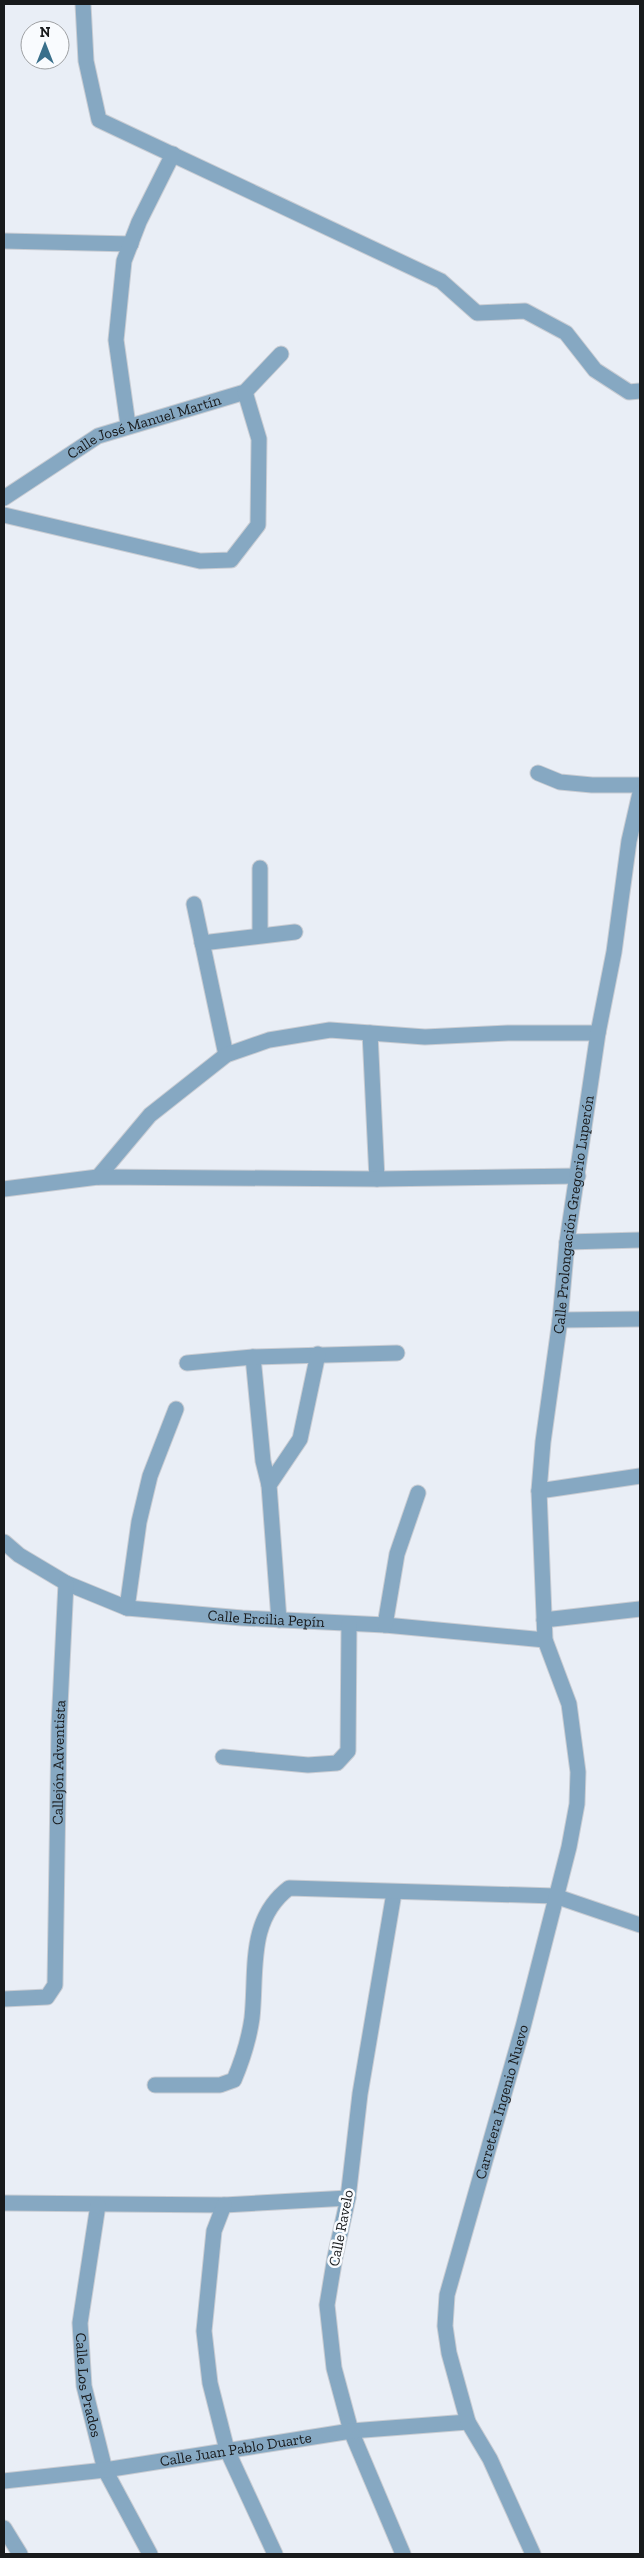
<svg xmlns="http://www.w3.org/2000/svg" width="644" height="2558" font-family="'Zilla Slab',serif">
<style>
.lines{fill:none;stroke-linecap:round;stroke-linejoin:round}
.minor-casing{stroke:#c8ccd3;stroke-width:17}
.tertiary-casing{stroke:#c8ccd3;stroke-width:17}
.minor{stroke:#86a8c2;stroke-width:15}
.tertiary{stroke:#86a8c2;stroke-width:15}
.labels{text-anchor:middle;stroke-width:5;stroke-linejoin:round;paint-order:stroke}
.street-label{font-size:15px;fill:#181a1c;stroke:#f9fbfe}
</style>
<rect width="100%" height="100%" fill="#e9eef6"/>
<g class="lines">
<g class="minor-casing">
<g id="minor">
<path d="M 83,4 L 86,61 L 99,120 L 441,281 L 477,313 L 525,311 L 566,333 L 595,370 L 629,392 L 640,391"/>
<path d="M 4,241 L 131,244"/>
<path d="M 128,425 L 116,340 L 124,261 L 139,222 L 173,154"/>
<path id="s1" d="M 4,498 L 98,436 L 245,392 L 281,354"/>
<path d="M 4,515 L 200,561 L 231,560 L 258,525 L 259,439 L 245,392"/>
<path d="M 538,773 L 560,782 L 592,785 L 640,785"/>
<path d="M 260,868 L 260,935"/>
<path d="M 194,904 L 226,1055"/>
<path d="M 202,943 L 295,932"/>
<path d="M 370,1033 L 377,1179"/>
<path d="M 98,1177 L 150,1115 L 226,1055 L 269,1040 L 330,1030 L 425,1037 L 508,1033 L 598,1033"/>
<path d="M 4,1189 L 98,1177 L 377,1179 L 578,1176"/>
<path d="M 567,1242 L 640,1240"/>
<path d="M 560,1320 L 640,1319"/>
<path d="M 253,1357 L 263,1461 L 269,1485"/>
<path d="M 187,1363 L 253,1357 L 397,1353"/>
<path d="M 539,1491 L 640,1476"/>
<path id="s2" d="M 4,1542 L 19,1555 L 66,1583 L 127,1608 L 242,1618 L 385,1625 L 545,1640"/>
<path d="M 127,1608 L 139,1522 L 150,1476 L 176,1409"/>
<path d="M 279,1620 L 269,1485 L 300,1439 L 318,1354"/>
<path d="M 544,1620 L 640,1609"/>
<path d="M 385,1625 L 397,1554 L 418,1493"/>
<path d="M 223,1757 L 308,1765 L 337,1763 L 348,1751 L 349,1624"/>
<path d="M 394,1893 L 360,2094 L 348,2198 L 335,2257 L 327,2305 L 334,2368 L 351,2431 L 403,2554"/>
<path id="s3" d="M 4,1999 L 47,1997 L 55,1985 L 59,1726 L 66,1583"/>
<path d="M 155,2085 L 220,2085 L 234,2080 C 242,2061 249,2039 252,2018 C 257,1971 247,1920 289,1888 L 555,1896 L 640,1925"/>
<path d="M 4,2203 L 224,2205 L 348,2198"/>
<path id="s4" d="M 98,2205 L 80,2323 L 84,2386 L 105,2470 L 150,2554"/>
<path d="M 224,2205 L 214,2231 L 204,2331 L 210,2383 L 227,2450 L 275,2554"/>
<path id="s5" d="M 4,2481 L 105,2470 L 351,2431 L 468,2422"/>
<path d="M 4,2528 L 20,2554"/>
</g>
</g>
<g class="tertiary-casing">
<g id="tertiary">
<path id="s6" d="M 533,2554 L 490,2459 L 468,2422 L 449,2353 L 445,2326 L 447,2295 L 523,2027 L 569,1847 L 577,1804 L 578,1772 L 569,1704 L 545,1640 L 539,1491 L 543,1442 L 560,1320 L 567,1242 L 598,1033 L 614,952 L 629,841 L 640,793"/>
</g>
</g>
<use href="#minor" class="minor"/>
<use href="#tertiary" class="tertiary"/>
</g>
<g class="labels">
<g class="street-label">
<text dy="5" stroke="none"><textPath href="#s1" startOffset="159">Calle José Manuel Martín</textPath></text>
<text dy="5" stroke="none"><textPath href="#s6" startOffset="1382">Calle Prolongación Gregorio Luperón</textPath></text>
<text dy="5" stroke="none"><textPath href="#s2" startOffset="280">Calle Ercilia Pepín</textPath></text>
<text dy="5" stroke="none"><textPath href="#s3" startOffset="280">Callejón Adventista</textPath></text>
<text dy="5" stroke="none"><textPath href="#s6" startOffset="478">Carretera Ingenio Nuevo</textPath></text>
<text transform="translate(341 2228) rotate(-79)" y="5">Calle Ravelo</text>
<text dy="5" stroke="none"><textPath href="#s4" startOffset="182">Calle Los Prados</textPath></text>
<text dy="5" stroke="none"><textPath href="#s5" startOffset="234">Calle Juan Pablo Duarte</textPath></text>
</g>
</g>
<rect width="644" height="2558" fill="none" stroke="#181a1c" stroke-width="10"/>
<g transform="translate(45 45)"><circle r="24" fill="#f9fbfe" stroke="#9fa1a4"/>
<path d="M0-4L9 19L0 12L-9 19Z" fill="#396f8b"/>
<text y="-8" font-size="14" font-weight="bold" text-anchor="middle" fill="#181a1c">N</text>
</g>
</svg>
